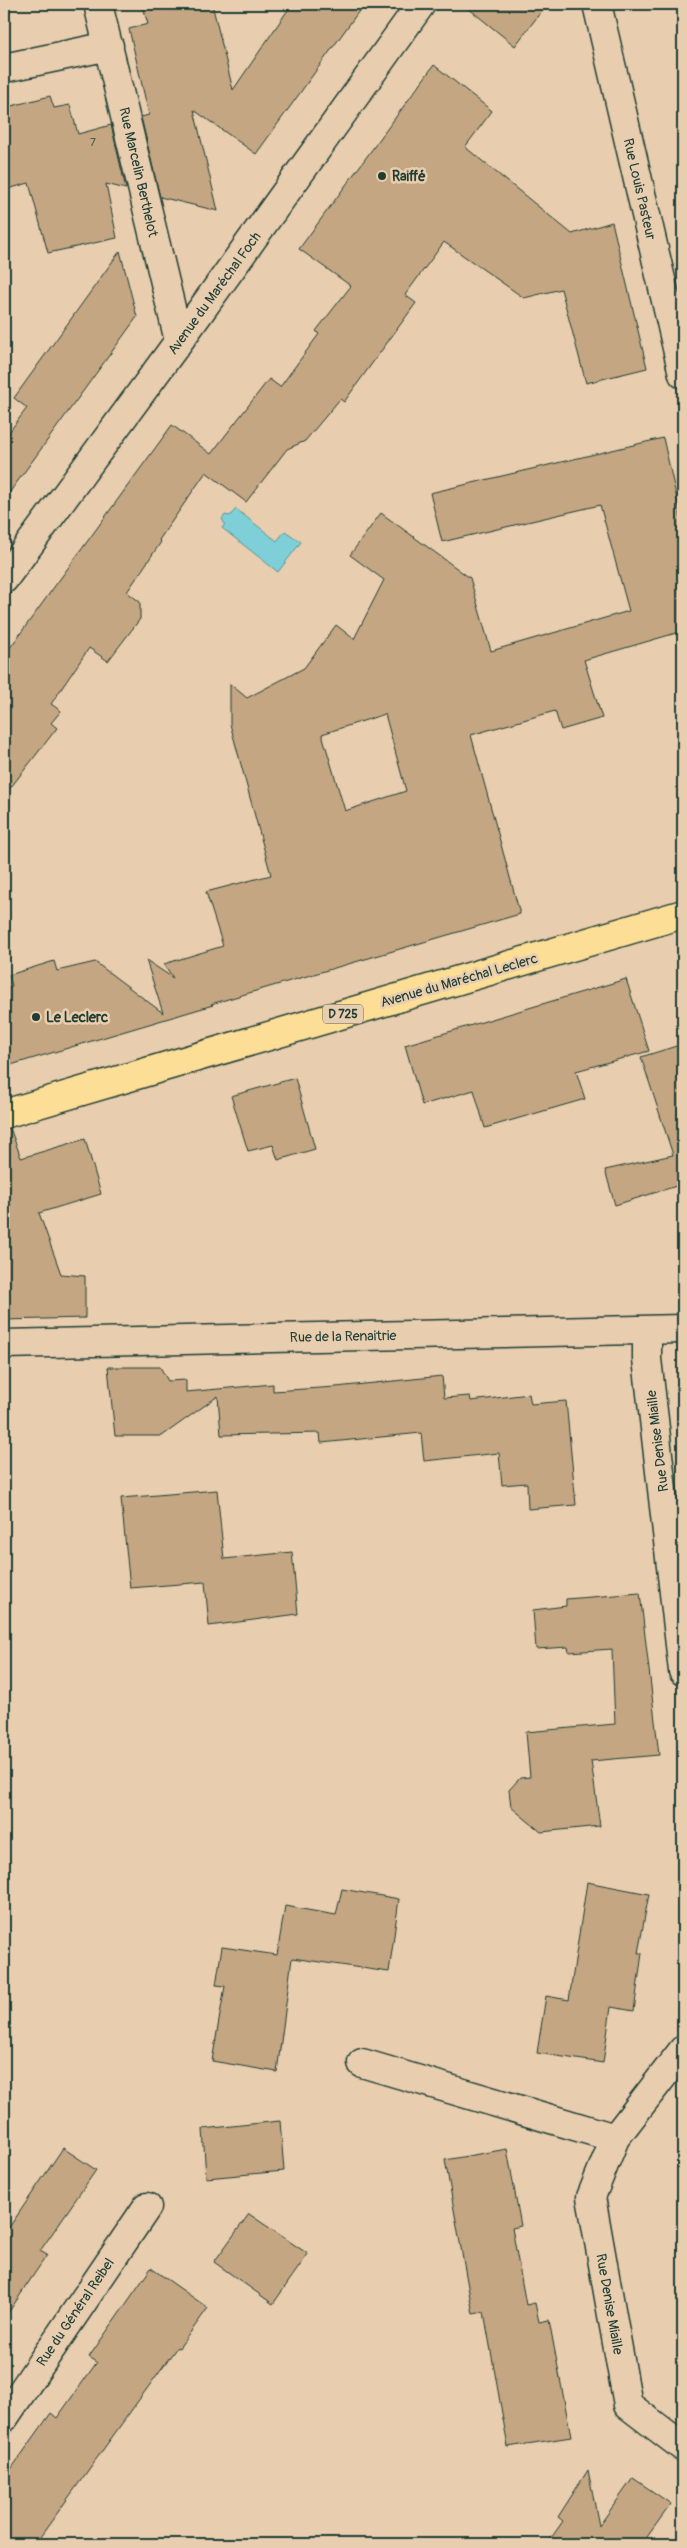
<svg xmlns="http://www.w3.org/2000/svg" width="687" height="2548" font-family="Pangolin,sans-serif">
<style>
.water{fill:#7ecfd8;stroke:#589596}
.building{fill:#c4a682;stroke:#1f3d34;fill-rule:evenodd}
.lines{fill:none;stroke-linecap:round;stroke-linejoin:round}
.minor-casing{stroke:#1f3d34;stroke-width:31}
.major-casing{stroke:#1f3d34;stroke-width:31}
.minor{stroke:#e8cdaf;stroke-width:28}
.major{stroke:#fdde96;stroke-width:28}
.poi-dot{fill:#1f3d34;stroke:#e8cdaf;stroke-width:2}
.labels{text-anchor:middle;stroke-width:5;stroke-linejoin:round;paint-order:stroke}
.number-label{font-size:11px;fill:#485748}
.shield{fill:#e8cdaf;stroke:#5b6859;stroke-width:1}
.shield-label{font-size:12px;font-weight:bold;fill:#1f3d34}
.street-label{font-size:14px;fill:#1f3d34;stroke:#e8cdaf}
.poi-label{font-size:14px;font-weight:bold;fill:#1f3d34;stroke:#e8cdaf;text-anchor:start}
</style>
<rect width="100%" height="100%" fill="#e8cdaf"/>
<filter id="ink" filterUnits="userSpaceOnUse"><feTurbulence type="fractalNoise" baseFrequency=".02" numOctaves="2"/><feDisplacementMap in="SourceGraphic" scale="10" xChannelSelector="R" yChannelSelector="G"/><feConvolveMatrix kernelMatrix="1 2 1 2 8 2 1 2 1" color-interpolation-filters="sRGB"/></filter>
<g filter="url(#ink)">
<path class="water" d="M 236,509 L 277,541 L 285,531 L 301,542 L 278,572 L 222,528 L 225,524 L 222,519 L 225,515 L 230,516 Z"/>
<path class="building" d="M 142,4 L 212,4 L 233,90 L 292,4 L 364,4 L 256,154 L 194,110 L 218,211 L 160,197 L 141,117 L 149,115 L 129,29 L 148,24 Z
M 463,4 L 547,4 L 515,46 Z
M 434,65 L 492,111 L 465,147 L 572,234 L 612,222 L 647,368 L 586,383 L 561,289 L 524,298 L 444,242 L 405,295 L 416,303 L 344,402 L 340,399 L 305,441 L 287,449 L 246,502 L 206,472 L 159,540 L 161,542 L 127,592 L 140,602 L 140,619 L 108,661 L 89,648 L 51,704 L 61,711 L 51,723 L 57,728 L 4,796 L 4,656 L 172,425 L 211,454 L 269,379 L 280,387 L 319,334 L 316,331 L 351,286 L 299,249 Z
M 50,96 L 54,108 L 70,105 L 78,134 L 111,125 L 126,189 L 106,184 L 117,238 L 48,253 L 29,183 L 4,190 L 4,108 Z
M 120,251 L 137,317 L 4,500 L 4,439 L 27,408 L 14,398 Z
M 663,438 L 683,526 L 683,631 L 584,660 L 602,718 L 561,730 L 555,711 L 471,735 L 520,914 L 211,1004 L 213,1005 L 4,1067 L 4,989 L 12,986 L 9,975 L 54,961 L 57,971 L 95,962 L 163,1013 L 146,960 L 173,978 L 164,964 L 223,946 L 206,892 L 271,875 L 230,724 L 230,684 L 247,698 L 304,668 L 336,625 L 354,639 L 384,580 L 350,555 L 381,513 L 470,578 L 491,651 L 629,611 L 600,505 L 442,542 L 430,493 ZM 385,714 L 406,791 L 345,811 L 322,734 Z
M 626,979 L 649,1051 L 576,1071 L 585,1099 L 485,1128 L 474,1090 L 422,1105 L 405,1045 Z
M 683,1044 L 683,1184 L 615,1205 L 605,1170 L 673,1155 L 641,1057 Z
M 295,1078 L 315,1149 L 278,1160 L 273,1145 L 248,1151 L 231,1096 Z
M 10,1128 L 21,1158 L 85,1139 L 101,1194 L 39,1213 L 61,1274 L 85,1276 L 85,1318 L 4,1320 L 4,1129 Z
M 108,1367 L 160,1367 L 168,1381 L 186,1380 L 186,1392 L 273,1384 L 273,1391 L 336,1387 L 442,1376 L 444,1398 L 470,1396 L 471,1401 L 529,1394 L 531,1404 L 566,1401 L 576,1505 L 528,1509 L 527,1483 L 502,1485 L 499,1453 L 424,1461 L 421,1433 L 321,1443 L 320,1433 L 221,1435 L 218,1396 L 162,1436 L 115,1436 Z
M 217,1490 L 224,1559 L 292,1552 L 298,1614 L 209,1626 L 205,1582 L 130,1588 L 121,1498 Z
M 640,1593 L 659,1755 L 591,1761 L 600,1826 L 541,1832 L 511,1807 L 509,1790 L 520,1778 L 530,1777 L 526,1732 L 615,1724 L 612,1649 L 569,1652 L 568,1647 L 536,1649 L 533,1610 L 566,1606 L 566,1599 Z
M 587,1882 L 649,1894 L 638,1953 L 642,1953 L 634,2011 L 611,2007 L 603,2063 L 537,2053 L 546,1996 L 569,2000 Z
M 342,1889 L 399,1899 L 389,1972 L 292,1958 L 277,2072 L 212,2061 L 225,1986 L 216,1985 L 222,1947 L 277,1955 L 285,1906 L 336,1915 Z
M 280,2121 L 284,2171 L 206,2178 L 203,2129 Z
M 63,2148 L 96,2170 L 40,2251 L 47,2255 L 4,2319 L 4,2227 L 8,2229 Z
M 507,2149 L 521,2226 L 512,2228 L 526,2305 L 535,2303 L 539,2322 L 549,2320 L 571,2437 L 508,2447 L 484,2312 L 473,2314 L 445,2160 Z
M 249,2214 L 308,2254 L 273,2304 L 214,2262 Z
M 151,2268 L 208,2308 L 179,2348 L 177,2347 L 35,2544 L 4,2544 L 4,2479 L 51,2413 L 57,2418 L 97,2362 L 89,2357 Z
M 588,2470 L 599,2526 L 633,2478 L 671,2504 L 642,2544 L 547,2544 L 563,2521 L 558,2517 Z"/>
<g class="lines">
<g class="minor-casing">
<path id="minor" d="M 98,4 L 179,341
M 597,4 L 683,374
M 4,68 L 109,46
M 4,579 L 179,341 L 421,4
M 647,1330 L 647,1359 L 683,1671
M 4,1344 L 683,1329
M 683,2050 L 615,2138 L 591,2197 L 628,2405 L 683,2447
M 362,2063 L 615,2138
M 4,2418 L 147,2207"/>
</g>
<g class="major-casing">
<path id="major" d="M 4,1114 L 683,914"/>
</g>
<use href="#minor" class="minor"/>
<use href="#major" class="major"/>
</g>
</g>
<g class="poi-dot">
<circle cx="382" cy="176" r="5"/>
<circle cx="36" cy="1017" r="5"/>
</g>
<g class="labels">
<g class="number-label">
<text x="93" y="146">7</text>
</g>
<rect class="shield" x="323" y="1004.5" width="40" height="19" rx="4"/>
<g class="shield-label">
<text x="343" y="1018">D 725</text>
</g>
<g class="street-label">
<text transform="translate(139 172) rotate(77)" y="5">Rue Marcelin Berthelot</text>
<text transform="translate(640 189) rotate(77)" y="5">Rue Louis Pasteur</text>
<text transform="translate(214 293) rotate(-54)" y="5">Avenue du Maréchal Foch</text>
<text transform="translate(459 980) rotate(-16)" y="5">Avenue du Maréchal Leclerc</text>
<text transform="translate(343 1336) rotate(-1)" y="5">Rue de la Renaitrie</text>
<text transform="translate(657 1441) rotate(-97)" y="5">Rue Denise Miaille</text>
<text transform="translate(610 2304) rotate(80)" y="5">Rue Denise Miaille</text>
<text transform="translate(75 2312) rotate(-56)" y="5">Rue du Général Reibel</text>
</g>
<g class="poi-label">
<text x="392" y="181">Raiffé</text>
<text x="46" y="1022">Le Leclerc</text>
</g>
</g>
<rect width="687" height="2548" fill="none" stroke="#e8cdaf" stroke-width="20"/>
<rect x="10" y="10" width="667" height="2528" fill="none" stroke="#1f3d34" stroke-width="2" filter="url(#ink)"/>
</svg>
